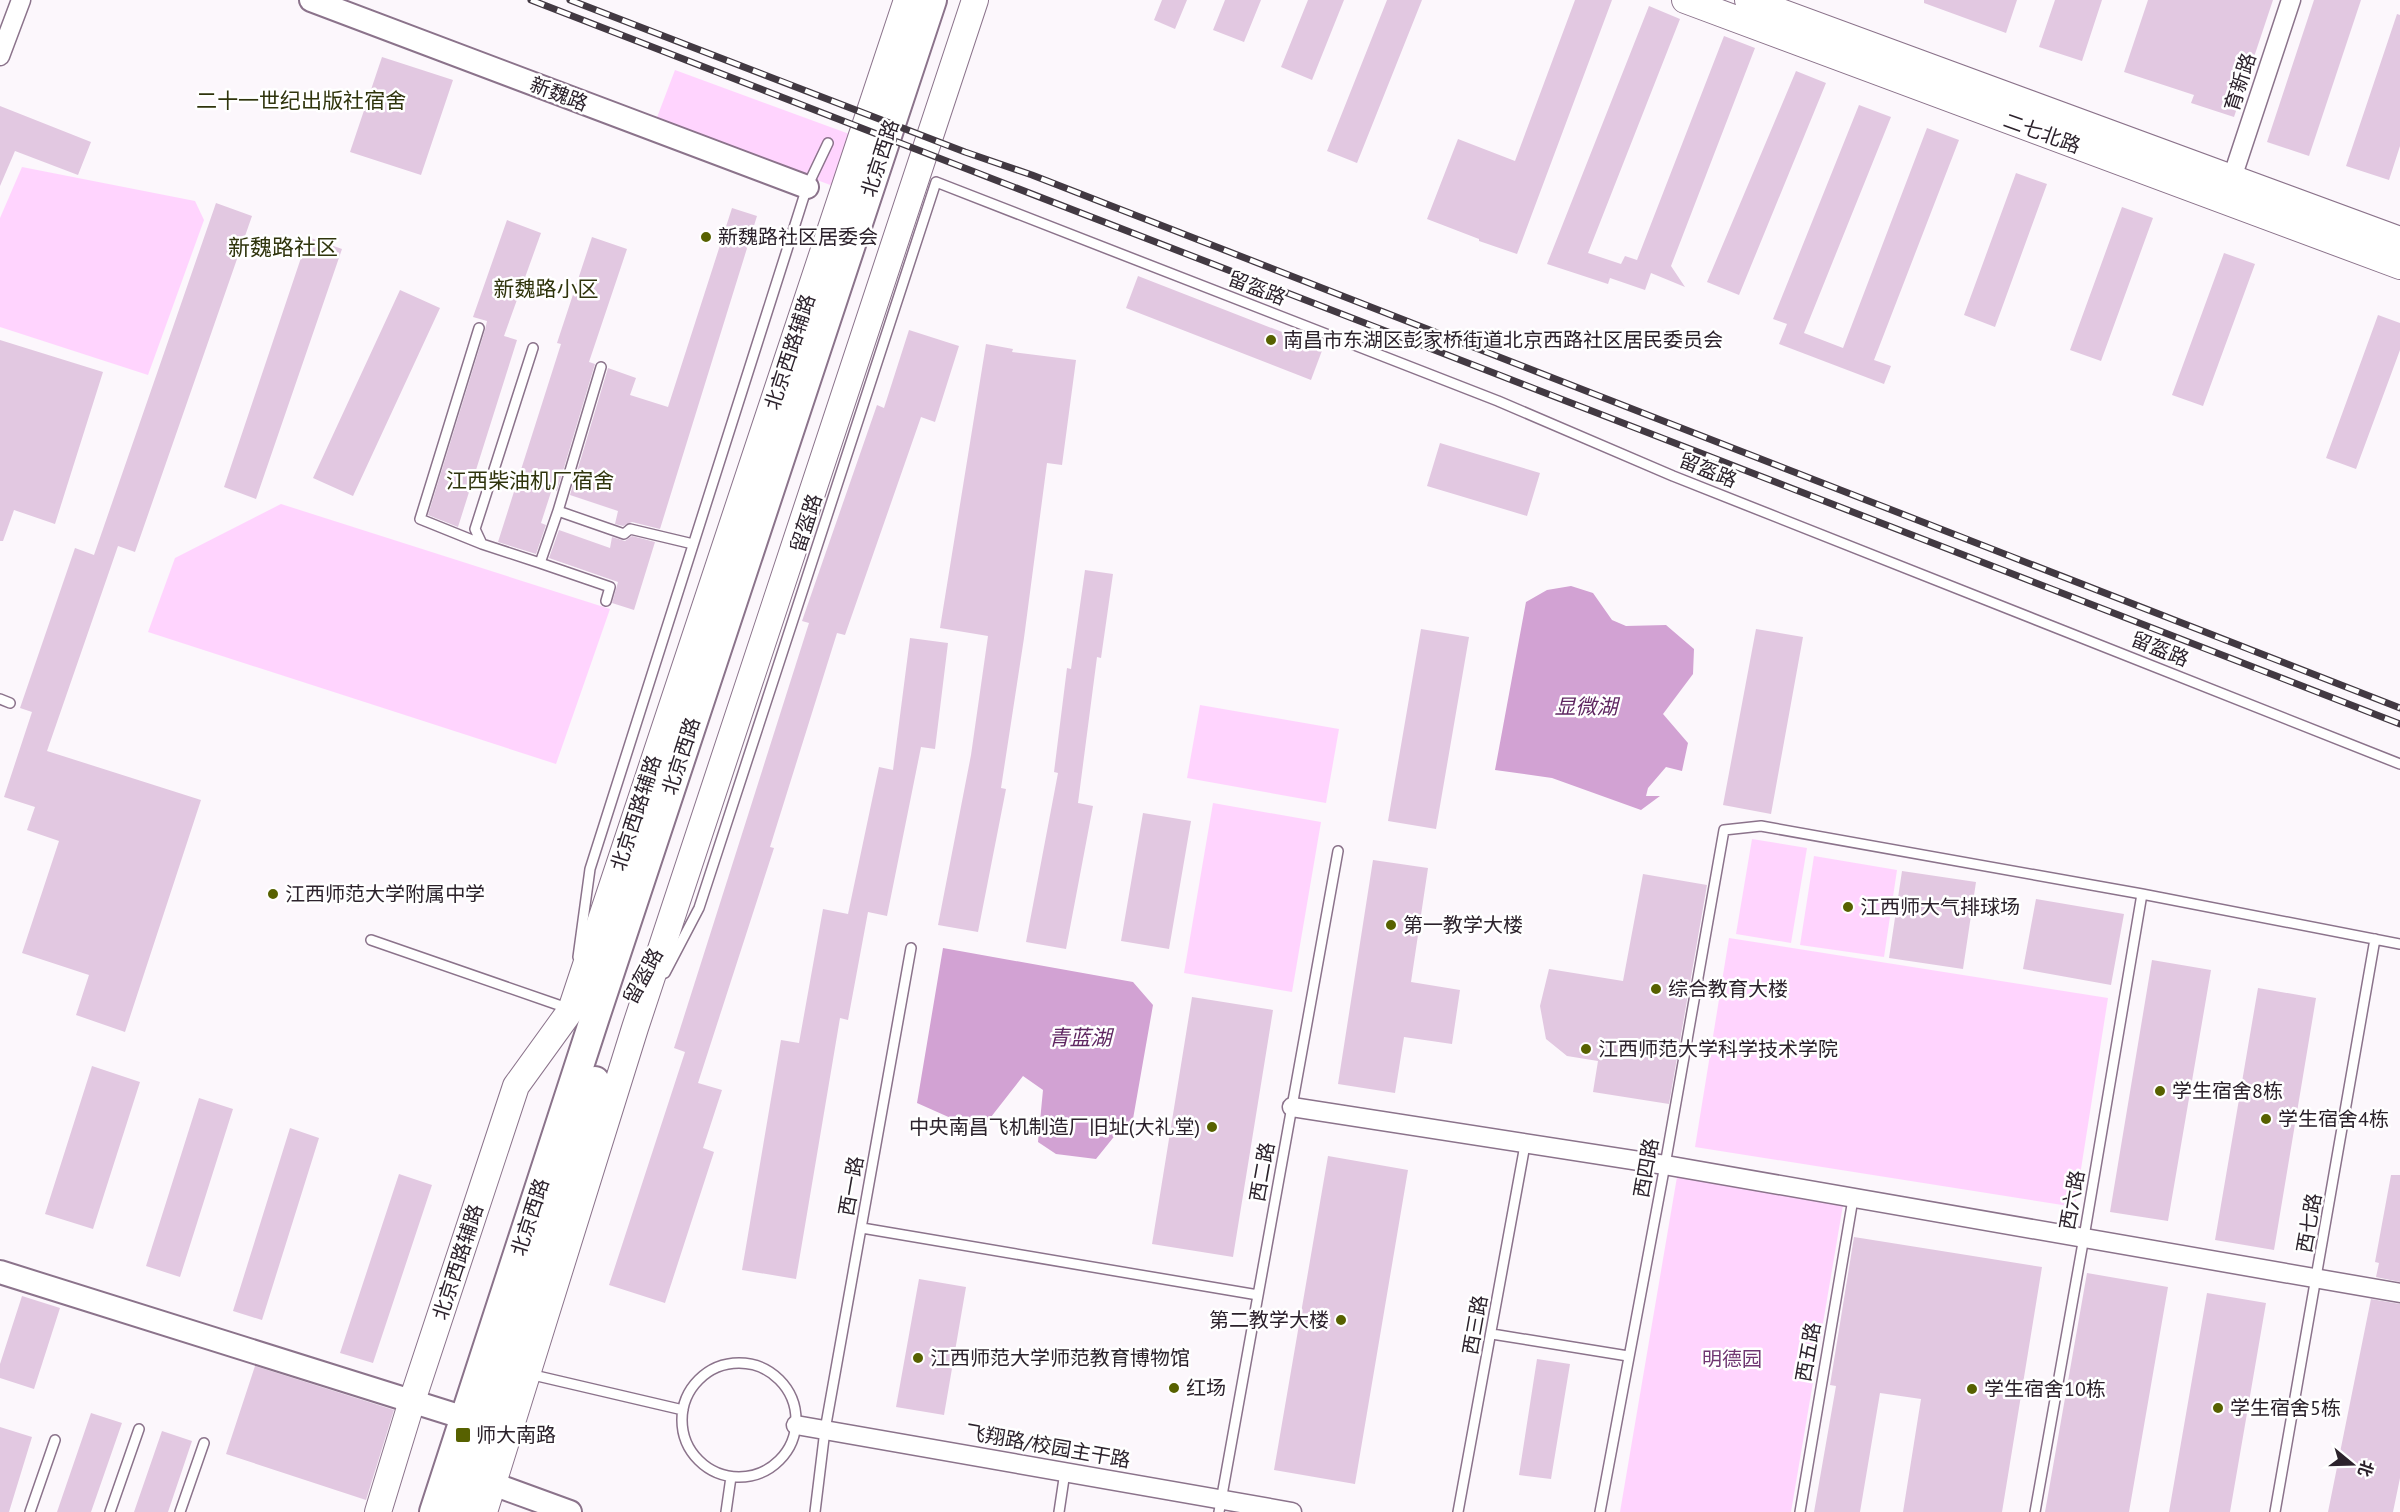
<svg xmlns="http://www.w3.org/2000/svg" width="2400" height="1512" font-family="'PT Sans','Noto Sans SC',sans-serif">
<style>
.green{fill:#ffd4fe}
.water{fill:#d2a2d3}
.building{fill:#e2c8e1}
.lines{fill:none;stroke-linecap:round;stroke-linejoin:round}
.service-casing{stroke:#8b738b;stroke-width:12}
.minor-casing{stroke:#8b738b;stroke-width:21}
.tertiary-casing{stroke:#8b738b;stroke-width:26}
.secondary-casing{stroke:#8b738b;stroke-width:28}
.primary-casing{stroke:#8b738b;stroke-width:32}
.service{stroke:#fff;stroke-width:9}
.minor{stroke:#fff;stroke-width:18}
.tertiary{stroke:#fff;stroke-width:22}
.secondary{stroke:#fff;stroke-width:26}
.primary{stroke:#fff;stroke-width:28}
.rail-casing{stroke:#423942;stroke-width:7}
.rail{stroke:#fff;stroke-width:4.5;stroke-dasharray:14;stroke-linecap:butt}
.poi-dot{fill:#576100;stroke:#fff;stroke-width:2}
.labels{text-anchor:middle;stroke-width:5;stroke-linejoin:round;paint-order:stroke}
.street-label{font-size:20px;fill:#2c222c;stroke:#fff}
.poi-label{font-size:20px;fill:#2c222c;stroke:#fff;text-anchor:start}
.park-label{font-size:20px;fill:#703672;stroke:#fff}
.neighbourhood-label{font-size:21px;fill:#2f340c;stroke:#fff}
.water-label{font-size:21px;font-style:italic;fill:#5f2661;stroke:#fff}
.quarter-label{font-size:22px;fill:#2f340c;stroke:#fff}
</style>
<rect width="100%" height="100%" fill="#fcf7fc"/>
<path class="green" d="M 675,70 L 852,135 L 833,186 L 656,120 Z
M 22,167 L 195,201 L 204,220 L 148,375 L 0,327 L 0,218 Z
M 281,504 L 610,609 L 556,764 L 148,632 L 175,558 Z
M 1200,705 L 1339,729 L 1326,803 L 1187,778 Z
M 1213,803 L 1321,822 L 1292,992 L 1184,973 Z
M 1752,839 L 1807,848 L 1791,943 L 1736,934 Z
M 1814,856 L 1897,870 L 1884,957 L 1800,945 Z
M 1729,938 L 2108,998 L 2075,1207 L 1695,1147 Z
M 1677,1177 L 1843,1205 L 1791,1512 L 1620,1512 Z"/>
<path class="water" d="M 1571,586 L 1593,593 L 1612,620 L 1626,626 L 1666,625 L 1694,649 L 1693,674 L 1663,714 L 1688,743 L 1682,771 L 1666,767 L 1648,788 L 1646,796 L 1660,796 L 1641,810 L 1552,778 L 1495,770 L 1526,602 L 1547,590 Z
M 943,948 L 1133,982 L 1153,1005 L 1133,1119 L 1121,1128 L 1096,1159 L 1056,1154 L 1038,1142 L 1043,1090 L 1023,1076 L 980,1131 L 917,1103 Z"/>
<path class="building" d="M 1162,0 L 1187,0 L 1175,29 L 1154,20 Z
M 1225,0 L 1261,0 L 1244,42 L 1213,30 Z
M 1308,0 L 1344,0 L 1312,80 L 1281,67 Z
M 1387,0 L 1422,0 L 1357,163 L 1327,151 Z
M 1575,0 L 1612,0 L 1517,254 L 1479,241 L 1479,239 L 1427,219 L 1458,139 L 1515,161 Z
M 1924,0 L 2017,0 L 2006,33 L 1924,3 Z
M 2055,0 L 2102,0 L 2082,61 L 2039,47 Z
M 2148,0 L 2273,0 L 2234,117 L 2191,103 L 2194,95 L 2124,72 Z
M 2314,0 L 2361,0 L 2309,156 L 2267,142 Z
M 1649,6 L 1680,19 L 1588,253 L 1621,264 L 1625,256 L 1637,260 L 1724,36 L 1755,48 L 1671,266 L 1685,287 L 1651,273 L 1645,290 L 1610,278 L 1608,284 L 1547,264 Z
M 2397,14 L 2400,15 L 2400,146 L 2389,180 L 2346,166 Z
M 382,57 L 453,80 L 421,175 L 350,152 Z
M 1796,71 L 1826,83 L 1739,295 L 1707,282 Z
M 1859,105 L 1891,117 L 1804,333 L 1843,348 L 1927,128 L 1959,140 L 1874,360 L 1891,366 L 1884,384 L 1779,344 L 1787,324 L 1773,319 Z
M 0,106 L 91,142 L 78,175 L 15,151 L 0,186 Z
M 2016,173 L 2047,184 L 1995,327 L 1964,315 Z
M 216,203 L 252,216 L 135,552 L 118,546 L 47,751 L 201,800 L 125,1032 L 76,1015 L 89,975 L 22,953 L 59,841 L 27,830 L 35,807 L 4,797 L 32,712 L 20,708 L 75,548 L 94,555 Z
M 2122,207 L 2153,218 L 2101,361 L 2070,350 Z
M 732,208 L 757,216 L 660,529 L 632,522 L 623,526 L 615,524 L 618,511 L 570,495 L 608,368 L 636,378 L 630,395 L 668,407 Z
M 507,220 L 541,233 L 504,336 L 517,340 L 458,527 L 428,515 L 485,330 L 487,321 L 473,317 Z
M 308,237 L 342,249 L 256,499 L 224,487 Z
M 592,237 L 627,249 L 589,362 L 595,364 L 557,491 L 552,489 L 541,523 L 546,525 L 536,554 L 498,542 L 561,344 L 557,343 Z
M 2224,253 L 2255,264 L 2203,406 L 2172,395 Z
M 1138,276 L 1323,348 L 1311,380 L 1126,308 Z
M 400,290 L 440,308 L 353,496 L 313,478 Z
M 2378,315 L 2400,323 L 2400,350 L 2356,469 L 2326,458 Z
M 909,330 L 959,346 L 935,422 L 921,417 L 845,635 L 837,633 L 770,847 L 774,848 L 698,1083 L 722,1090 L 703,1148 L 714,1152 L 665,1303 L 609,1285 L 685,1052 L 674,1048 L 809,623 L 802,621 L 877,405 L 884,408 Z
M 0,340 L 103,372 L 55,524 L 14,510 L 3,541 L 0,541 Z
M 986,344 L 1013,349 L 1012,352 L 1076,360 L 1062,465 L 1047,463 L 1024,638 L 1001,788 L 1006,789 L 978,932 L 938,925 L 971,755 L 988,636 L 940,628 Z
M 1440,443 L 1540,473 L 1527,516 L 1427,486 Z
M 559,530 L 610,548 L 612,537 L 625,541 L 632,536 L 655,542 L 634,610 L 612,603 L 618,582 L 549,558 Z
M 1085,570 L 1113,574 L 1101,658 L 1097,657 L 1078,803 L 1093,806 L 1066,949 L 1026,942 L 1058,773 L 1054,772 L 1067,668 L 1071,669 Z
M 1421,629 L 1469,637 L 1436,829 L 1388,821 Z
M 1756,629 L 1803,637 L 1771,814 L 1723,805 Z
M 910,638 L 948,643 L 935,749 L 921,747 L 887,916 L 868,912 L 848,1020 L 840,1018 L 796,1279 L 742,1270 L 781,1040 L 799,1043 L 823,909 L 848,914 L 879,767 L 893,770 Z
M 1143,813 L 1191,821 L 1169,949 L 1121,941 Z
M 1373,860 L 1428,868 L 1411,982 L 1460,990 L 1452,1044 L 1404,1037 L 1395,1093 L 1338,1084 Z
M 1902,871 L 1976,882 L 1963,969 L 1889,958 Z
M 1643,874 L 1707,885 L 1669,1104 L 1593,1092 L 1598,1061 L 1567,1056 L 1546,1039 L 1540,1006 L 1549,969 L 1623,981 Z
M 2036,899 L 2124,914 L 2111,985 L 2023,969 Z
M 2152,960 L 2211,970 L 2168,1221 L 2110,1212 Z
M 2258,988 L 2316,998 L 2274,1250 L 2215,1240 Z
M 1192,997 L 1273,1010 L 1233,1257 L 1152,1244 Z
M 92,1066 L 140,1082 L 93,1229 L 45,1214 Z
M 199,1098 L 233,1109 L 180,1277 L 146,1266 Z
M 290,1128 L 319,1138 L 262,1320 L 233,1311 Z
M 1328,1156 L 1408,1170 L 1355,1484 L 1274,1470 Z
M 399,1174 L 432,1185 L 373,1363 L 340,1353 Z
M 2391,1175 L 2400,1175 L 2400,1282 L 2376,1277 L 2379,1263 L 2375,1262 Z
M 1854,1237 L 2042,1267 L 2002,1512 L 1903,1512 L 1921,1399 L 1880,1393 L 1860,1512 L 1814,1512 L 1836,1386 L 1830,1385 Z
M 2087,1273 L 2168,1287 L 2129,1512 L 2045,1512 Z
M 919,1279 L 966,1287 L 944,1415 L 896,1407 Z
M 2207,1293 L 2266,1303 L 2230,1512 L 2169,1512 Z
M 22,1296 L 60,1308 L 34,1389 L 0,1378 L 0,1364 Z
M 2371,1299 L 2400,1304 L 2400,1478 L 2393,1512 L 2328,1512 Z
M 1537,1359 L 1570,1364 L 1551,1479 L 1519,1475 Z
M 255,1366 L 394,1410 L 366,1500 L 226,1454 Z
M 91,1413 L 122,1423 L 91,1512 L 57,1512 Z
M 0,1427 L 32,1437 L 9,1512 L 0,1512 Z
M 162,1431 L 192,1441 L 168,1512 L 134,1512 Z"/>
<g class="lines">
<g class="service-casing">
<path id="service" d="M 479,328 L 420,519 L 482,544
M 533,348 L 475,529 L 482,544 L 540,563
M 558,511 L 601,367
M 606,601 L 610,587 L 540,563 L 558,511 L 624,534 L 630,529 L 693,544
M 0,699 L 10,703
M 371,940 L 570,1009
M 578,957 L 590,869 L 807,187 L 828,143
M 665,973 L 699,908 L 936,182 L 1498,401 L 1673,476 L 2400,764
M 862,1228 L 1258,1295
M 1492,1334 L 1628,1356
M682 1420a57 57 0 1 1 114 0a57 57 0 1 1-114 0Z
M 529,1374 L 683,1410
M 30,1512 L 55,1440
M 110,1512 L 139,1429
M 180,1512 L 204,1443
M 726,1512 L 731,1477
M 815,1512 L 825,1430 L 911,948
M 1059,1512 L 1065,1472
M 1219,1512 L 1338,851
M 1458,1512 L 1525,1145
M 1600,1512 L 1665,1165 L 1724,830 L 1761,826 L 2142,894 L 2400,944
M 1800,1512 L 1853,1199
M 2035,1512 L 2084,1237 L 2142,894
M 2275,1512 L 2375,939"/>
</g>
<g class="minor-casing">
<path id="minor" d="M 0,56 L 21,0
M 2232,178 L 2291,0
M 1292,1107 L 1665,1165 L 2400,1293
M 796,1425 L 1292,1512"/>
</g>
<g class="tertiary-casing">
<path id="tertiary" d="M 311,0 L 807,187
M 0,1272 L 465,1418
M 493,1484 L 570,1512"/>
</g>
<g class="secondary-casing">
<path id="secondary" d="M 1685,0 L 2400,266
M 1748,0 L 2400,240
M 378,1512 L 412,1401 L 516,1086 L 571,1010 L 907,0
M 484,1512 L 635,1028 L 975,0"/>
</g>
<g class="primary-casing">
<path id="primary" d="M 434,1512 L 595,1017 L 932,0
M 458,1512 L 595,1081"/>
</g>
<use href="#service" class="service"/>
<use href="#minor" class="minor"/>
<use href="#tertiary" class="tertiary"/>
<use href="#secondary" class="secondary"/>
<use href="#primary" class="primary"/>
<g class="rail-casing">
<path id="rail" d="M 531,0 L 2400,724
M 570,0 L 965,152 L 1032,175 L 2400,708"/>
</g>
<use href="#rail" class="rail"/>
</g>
<g class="poi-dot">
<circle cx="706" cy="237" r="6"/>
<circle cx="1271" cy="340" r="6"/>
<circle cx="273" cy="894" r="6"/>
<circle cx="1848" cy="907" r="6"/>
<circle cx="1391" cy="925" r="6"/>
<circle cx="1656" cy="989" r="6"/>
<circle cx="1586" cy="1049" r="6"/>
<circle cx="2160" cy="1091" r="6"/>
<circle cx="2266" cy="1119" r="6"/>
<circle cx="1212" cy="1127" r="6"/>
<circle cx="1341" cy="1320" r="6"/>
<circle cx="918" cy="1358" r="6"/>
<circle cx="1174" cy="1388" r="6"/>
<circle cx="1972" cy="1389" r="6"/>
<circle cx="2218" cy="1408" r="6"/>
<rect x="455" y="1427" width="16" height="16" rx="3"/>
</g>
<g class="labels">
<g class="street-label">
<text transform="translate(2240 82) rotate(-72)" y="7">育新路</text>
<text transform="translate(559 94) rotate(21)" y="7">新魏路</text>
<text transform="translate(2042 133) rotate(20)" y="7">二七北路</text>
<text transform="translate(880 158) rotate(-72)" y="7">北京西路</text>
<text transform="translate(1257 288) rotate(21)" y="7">留盔路</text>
<text transform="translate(790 352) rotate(-72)" y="7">北京西路辅路</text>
<text transform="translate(1708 470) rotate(22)" y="7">留盔路</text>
<text transform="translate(806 523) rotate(-72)" y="7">留盔路</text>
<text transform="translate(2160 649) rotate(22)" y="7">留盔路</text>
<text transform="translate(681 756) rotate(-72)" y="7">北京西路</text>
<text transform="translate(636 813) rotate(-72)" y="7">北京西路辅路</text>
<text transform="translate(643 976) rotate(-62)" y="7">留盔路</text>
<text transform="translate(1646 1168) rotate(-80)" y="7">西四路</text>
<text transform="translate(1262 1172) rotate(-80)" y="7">西二路</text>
<text transform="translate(851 1186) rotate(-80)" y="7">西一路</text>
<text transform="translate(2072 1200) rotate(-80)" y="7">西六路</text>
<text transform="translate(530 1217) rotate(-72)" y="7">北京西路</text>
<text transform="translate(2309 1223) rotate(-80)" y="7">西七路</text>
<text transform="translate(458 1262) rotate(-72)" y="7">北京西路辅路</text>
<text transform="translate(1475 1325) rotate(-80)" y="7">西三路</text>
<text transform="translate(1808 1352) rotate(-80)" y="7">西五路</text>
<text transform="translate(1048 1446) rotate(10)" y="7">飞翔路/校园主干路</text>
</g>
<g class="poi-label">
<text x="718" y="244">新魏路社区居委会</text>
<text x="1283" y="347">南昌市东湖区彭家桥街道北京西路社区居民委员会</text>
<text x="285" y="901">江西师范大学附属中学</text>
<text x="1860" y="914">江西师大气排球场</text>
<text x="1403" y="932">第一教学大楼</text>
<text x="1668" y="996">综合教育大楼</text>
<text x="1598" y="1056">江西师范大学科学技术学院</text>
<text x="2172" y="1098">学生宿舍8栋</text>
<text x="2278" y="1126">学生宿舍4栋</text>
<text x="1200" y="1134" text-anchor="end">中央南昌飞机制造厂旧址(大礼堂)</text>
<text x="1329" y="1327" text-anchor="end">第二教学大楼</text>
<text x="930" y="1365">江西师范大学师范教育博物馆</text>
<text x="1186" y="1395">红场</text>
<text x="1984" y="1396">学生宿舍10栋</text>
<text x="2230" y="1415">学生宿舍5栋</text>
<text x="476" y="1442">师大南路</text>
</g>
<g class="park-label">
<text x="1732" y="1366">明德园</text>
</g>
<g class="neighbourhood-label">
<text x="301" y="108">二十一世纪出版社宿舍</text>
<text x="546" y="296">新魏路小区</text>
<text x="530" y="488">江西柴油机厂宿舍</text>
</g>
<g class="water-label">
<text x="1586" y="714">显微湖</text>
<text x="1080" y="1045">青蓝湖</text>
</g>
<g class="quarter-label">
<text x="283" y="255">新魏路社区</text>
</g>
</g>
<g transform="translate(2352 1464) rotate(109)" stroke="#ffffff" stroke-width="4.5" paint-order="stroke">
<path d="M0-4.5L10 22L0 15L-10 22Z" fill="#2c222c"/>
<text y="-9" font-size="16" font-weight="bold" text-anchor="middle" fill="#2c222c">北</text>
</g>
</svg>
